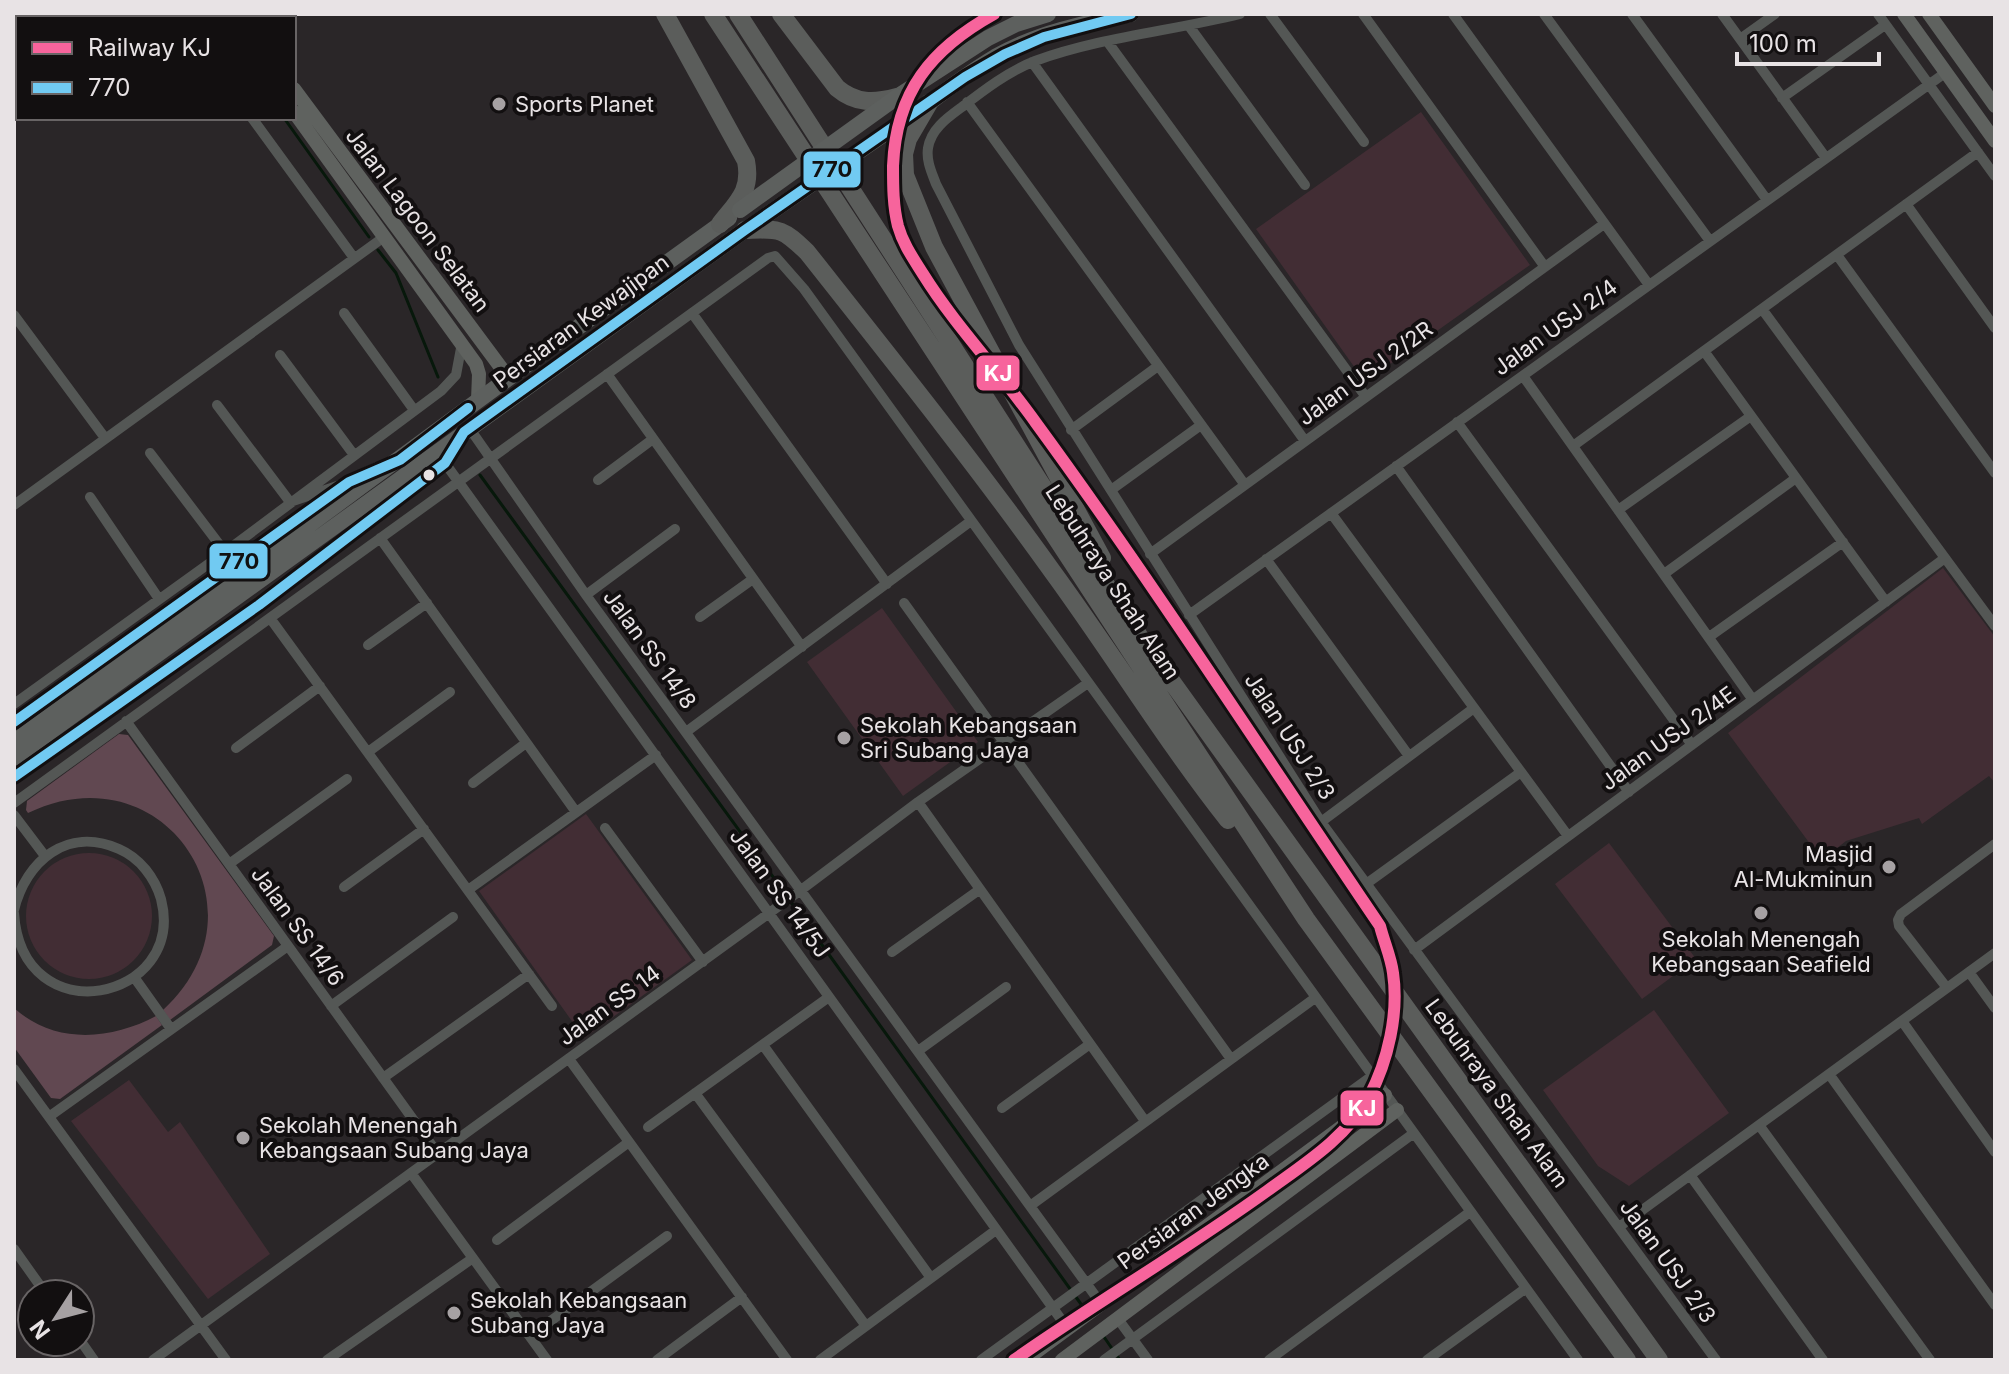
<svg xmlns="http://www.w3.org/2000/svg" width="2009" height="1374" font-family="Inter,sans-serif">
<style>
.green{fill:#422d34}
.forest{fill:#614851}
.lines{fill:none;stroke-linecap:round;stroke-linejoin:round}
.stream{stroke:#07180b;stroke-width:3}
.street{stroke:#545755;stroke-width:10}
.secondary{stroke:#5f625f;stroke-width:14}
.primary{stroke:#5d605e;stroke-width:16}
.highway{stroke:#5b5d5b;stroke-width:18}
.primary-bridge{stroke:#5d605e;stroke-width:16}
.bus-1-casing{stroke:#120f10;stroke-width:16}
.bus-1{stroke:#71caf2;stroke-width:10}
.rail-1-casing{stroke:#120f10;stroke-width:18}
.rail-1{stroke:#f7649c;stroke-width:12}
.poi-dot{fill:#a6a1a3;stroke:#120f10;stroke-width:3}
.bus-dot{fill:#e8e3e5;stroke:#120f10;stroke-width:3}
.labels{text-anchor:middle;stroke-width:8;stroke-linejoin:round;paint-order:stroke}
.poi-label{font-size:22px;fill:#e8e3e5;stroke:#120f10;text-anchor:start}
.street-label{font-size:22px;fill:#e8e3e5;stroke:#120f10}
.line-badge{stroke:#120f10;stroke-width:3}
.badge-label{font-size:22px;text-anchor:middle;font-weight:bold;fill:#fff}
.pale-badge-label{font-size:22px;text-anchor:middle;font-weight:bold;fill:#111}
</style>
<rect width="100%" height="100%" fill="#2a2628"/>
<path class="green" d="M 1421,112 L 1530,265 L 1365,382 L 1256,229 Z
M 1943,568 L 1995,637 L 1995,783 L 1989,776 L 1922,824 L 1919,818 L 1846,841 L 1822,860 L 1728,733 Z
M 882,608 L 978,742 L 903,796 L 807,662 Z
M 586,814 L 692,960 L 584,1038 L 479,891 Z
M 1609,843 L 1696,959 L 1642,999 L 1555,884 Z
M26 916a63 63 0 1 1 126 0a63 63 0 1 1-126 0Z
M 1654,1010 L 1729,1113 L 1629,1186 L 1598,1166 L 1543,1090 Z
M 129,1080 L 168,1132 L 180,1122 L 270,1254 L 208,1299 L 71,1121 Z"/>
<path class="forest" d="M 119,734 L 128,735 L 274,936 L 272,945 L 170,1020 L 163,1010 C 273,909 163,748 28,813 L 26,810 L 27,801 Z
M 14,1008 C 55,1045 111,1040 156,1016 L 162,1025 L 60,1099 L 51,1098 L 14,1047 Z"/>
<g class="lines">
<path class="stream" d="M 211,14 L 213,18
M 284,118 L 369,237
M 378,250 L 396,273 L 438,377
M 480,475 L 787,896
M 791,902 L 1086,1311
M 1104,1337 L 1120,1360"/>
<path class="street" d="M 176,14 L 179,18
M 1240,14 C 1172,31 1101,37 1035,61 C 1009,71 984,90 962,107 C 947,118 931,129 928,148 C 926,161 932,173 936,184 L 1019,345 L 1321,822 L 1716,1360
M 1270,14 L 1364,142
M 1363,14 L 1545,267
M 1453,14 L 1649,285
M 1544,14 L 1710,241
M 1632,14 L 1767,200
M 1722,14 L 1826,158
M 1878,14 L 1995,176
M 1189,26 L 1305,185
M 1740,39 L 1775,14
M 1107,41 L 1366,397
M 1032,62 L 1305,441
M 1782,98 L 1885,25
M 967,102 L 1245,485
M 252,118 L 354,258
M 1906,204 L 1995,328
M 1837,255 L 1995,473
M 1762,309 L 1995,626
M 344,313 L 414,410
M 692,313 L 887,584
M 14,315 L 105,438
M 1704,351 L 1886,602
M 280,355 L 354,455
M 607,374 L 802,647
M 1523,376 L 1753,700
M 217,405 L 290,502 L 340,485
M 1457,422 L 1692,745
M 470,429 L 586,595 L 1102,1305
M 1071,430 L 1158,366
M 1573,446 L 1978,152
M 150,453 L 225,552
M 445,463 L 1068,1329
M 1396,466 L 1629,792
M 598,480 L 653,439
M 1111,490 L 1201,425
M 90,497 L 159,599
M 14,505 L 384,237
M 1618,510 L 1751,416
M 1331,513 L 1568,836
M 380,538 L 576,812
M 1150,554 L 1604,224
M 1266,559 L 1409,756
M 1664,574 L 1796,478
M 586,595 L 675,529
M 904,603 L 1231,1059
M 1189,615 L 1945,73
M 700,617 L 753,579
M 270,618 L 552,1006
M 1709,637 L 1843,542
M 368,645 L 427,603
M 14,704 L 225,552 L 441,391 L 456,375 L 462,343
M 126,721 L 438,1154
M 686,732 L 971,521
M 236,748 L 320,686
M 368,752 L 450,692
M 473,783 L 526,743
M 918,802 L 1145,1121
M 14,803 L 768,258 L 775,256 L 804,289 L 1578,1360
M 14,815 L 45,856
M 1321,822 L 1474,708
M 605,828 L 703,962
M 229,864 L 347,779
M 1366,884 L 1521,772
M 344,887 L 424,829
M 468,890 L 656,755
M 14,910 C 26,861 67,826 119,849 C 140,858 155,878 161,899 C 187,1001 22,1036 14,913
M 1414,950 L 1945,558
M 892,952 L 979,890
M 1969,972 L 1995,1008
M 134,977 L 171,1029
M 1947,988 L 1899,926 L 1898,920 L 1901,914 L 1995,844
M 331,1006 L 453,917
M 1902,1021 L 1995,1152
M 763,1045 L 931,1278
M 918,1051 L 1006,987
M 569,1059 L 787,1360
M 14,1069 L 226,1360
M 1829,1074 L 1995,1305
M 383,1078 L 529,974
M 695,1093 L 866,1326
M 1002,1108 L 1090,1044
M 50,1116 L 288,946
M 1759,1125 L 1930,1360
M 648,1127 L 829,997
M 411,1173 L 547,1360
M 1690,1175 L 1823,1360
M 1030,1206 L 1315,998
M 1619,1227 L 1995,953
M 497,1240 L 629,1142
M 14,1249 L 46,1294
M 1118,1319 L 1148,1360
M 530,1336 L 667,1236
M 80,1340 L 94,1360
M 153,1360 L 801,890 L 918,802 L 1088,683
M 327,1360 L 473,1258
M 657,1360 L 742,1297
M 820,1360 L 996,1230
M 981,1360 L 1372,1076
M 1104,1360 L 1414,1133
M 1269,1360 L 1470,1212
M 1427,1360 L 1526,1288"/>
<path class="secondary" d="M 223,14 L 226,18
M 240,14 L 243,18
M 1904,14 L 1995,141
M 1929,14 L 1995,106
M 294,89 L 508,377
M 294,112 L 476,364 L 479,374 L 478,400
M 14,722 L 349,482 L 377,469
M 14,777 L 259,605 L 445,463 L 461,437
M 1025,1360 L 1385,1095
M 1062,1360 L 1397,1110"/>
<path class="primary" d="M 897,97 L 988,38 L 1016,24 L 1048,14
M 929,103 C 950,87 972,71 995,57 C 1037,33 1084,23 1131,14
M 14,742 C 253,568 489,390 729,218
M 14,758 L 745,230"/>
<path class="highway" d="M 665,14 L 746,161 C 752,191 737,202 720,224
M 713,14 L 1306,919 L 1627,1360
M 738,14 L 1139,636 L 1659,1360
M 781,14 L 837,88 C 856,104 874,103 897,97
M 929,103 L 908,139 L 904,154 L 905,175 L 934,247 L 1102,558
M 745,230 C 780,229 781,227 807,252 C 890,357 974,462 1052,571 C 1112,653 1165,740 1228,820"/>
<path class="primary-bridge" d="M 740,210 L 897,97
M 745,230 L 929,103"/>
<g class="bus-1-casing">
<path id="bus-1" d="M 14,722 L 349,482 L 400,460 L 468,408
M 14,777 L 259,605 L 445,463 L 464,432 L 745,230 L 965,77 L 1005,54 L 1044,37 L 1131,14"/>
</g>
<use href="#bus-1" class="bus-1"/>
<g class="rail-1-casing">
<path id="rail-1" d="M 994,14 C 931,49 896,92 893,166 C 893,186 893,206 898,226 C 903,244 913,258 923,274 C 956,327 1000,372 1036,423 C 1156,587 1266,758 1380,926 C 1384,942 1391,957 1393,973 C 1399,1013 1388,1061 1369,1097 C 1346,1138 1304,1164 1267,1191 C 1185,1250 1097,1302 1014,1360"/>
</g>
<use href="#rail-1" class="rail-1"/>
</g>
<g class="poi-dot">
<circle cx="499" cy="104" r="8"/>
<circle cx="844" cy="738" r="8"/>
<circle cx="1889" cy="867" r="8"/>
<circle cx="1761" cy="913" r="8"/>
<circle cx="243" cy="1138" r="8"/>
<circle cx="454" cy="1313" r="8"/>
</g>
<circle class="bus-dot" cx="429" cy="475" r="7"/>
<g class="labels">
<g class="poi-label">
<text x="515" y="112">Sports Planet</text>
<text x="860" y="733">Sekolah Kebangsaan<tspan x="860" dy="25">Sri Subang Jaya</tspan></text>
<text x="1873" y="862" text-anchor="end">Masjid<tspan x="1873" dy="25">Al-Mukminun</tspan></text>
<text x="1761" y="947" text-anchor="middle">Sekolah Menengah<tspan x="1761" dy="25">Kebangsaan Seafield</tspan></text>
<text x="259" y="1133">Sekolah Menengah<tspan x="259" dy="25">Kebangsaan Subang Jaya</tspan></text>
<text x="470" y="1308">Sekolah Kebangsaan<tspan x="470" dy="25">Subang Jaya</tspan></text>
</g>
<g class="street-label">
<text transform="translate(418 220) rotate(53)" y="8">Jalan Lagoon Selatan</text>
<text transform="translate(581 321) rotate(-36)" y="8">Persiaran Kewajipan</text>
<text transform="translate(1555 327) rotate(-36)" y="8">Jalan USJ 2/4</text>
<text transform="translate(1365 373) rotate(-36)" y="8">Jalan USJ 2/2R</text>
<text transform="translate(1113 582) rotate(57)" y="8">Lebuhraya Shah Alam</text>
<text transform="translate(650 649) rotate(54)" y="8">Jalan SS 14/8</text>
<text transform="translate(1290 736) rotate(57)" y="8">Jalan USJ 2/3</text>
<text transform="translate(1668 738) rotate(-36)" y="8">Jalan USJ 2/4E</text>
<text transform="translate(780 893) rotate(54)" y="8">Jalan SS 14/5J</text>
<text transform="translate(298 926) rotate(54)" y="8">Jalan SS 14/6</text>
<text transform="translate(609 1005) rotate(-36)" y="8">Jalan SS 14</text>
<text transform="translate(1497 1093) rotate(54)" y="8">Lebuhraya Shah Alam</text>
<text transform="translate(1193 1211) rotate(-36)" y="8">Persiaran Jengka</text>
<text transform="translate(1668 1261) rotate(54)" y="8">Jalan USJ 2/3</text>
</g>
</g>
<g class="line-badge">
<rect x="802" y="150" width="60" height="39" rx="8" fill="#71caf2"/>
<rect x="975" y="354" width="46" height="38" rx="8" fill="#f7649c"/>
<rect x="208" y="542" width="61" height="38" rx="8" fill="#71caf2"/>
<rect x="1339" y="1089" width="46" height="38" rx="8" fill="#f7649c"/>
</g>
<g class="badge-label">
<text x="998" y="381">KJ</text>
<text x="1362" y="1116">KJ</text>
</g>
<g class="pale-badge-label">
<text x="832" y="177">770</text>
<text x="239" y="569">770</text>
</g>
<rect width="2009" height="1374" fill="none" stroke="#e8e3e5" stroke-width="32"/>
<rect x="16" y="16" width="280" height="104" fill="#120f10" stroke="#686465" stroke-width="2"/>
<rect x="32" y="42" width="40" height="12" fill="#f7649c" stroke="#686465" stroke-width="2"/>
<text x="88" y="56" font-size="24" fill="#e8e3e5">Railway KJ</text>
<rect x="32" y="82" width="40" height="12" fill="#71caf2" stroke="#686465" stroke-width="2"/>
<text x="88" y="96" font-size="24" fill="#e8e3e5">770</text>
<g transform="translate(56 1318) rotate(234)"><circle r="38" fill="#120f10" stroke="#686465" stroke-width="2"/>
<path d="M0-6L14 30L0 20L-14 30Z" fill="#a6a1a3"/>
<text y="-12" font-size="22" font-weight="bold" text-anchor="middle" fill="#e8e3e5">N</text>
</g>
<path d="M1737 52v12h142v-12" fill="none" stroke="#e8e3e5" stroke-width="4"/>
<text x="1749" y="52" font-size="24" fill="#e8e3e5" stroke="#120f10" stroke-width="6" paint-order="stroke">100 m</text>
</svg>
